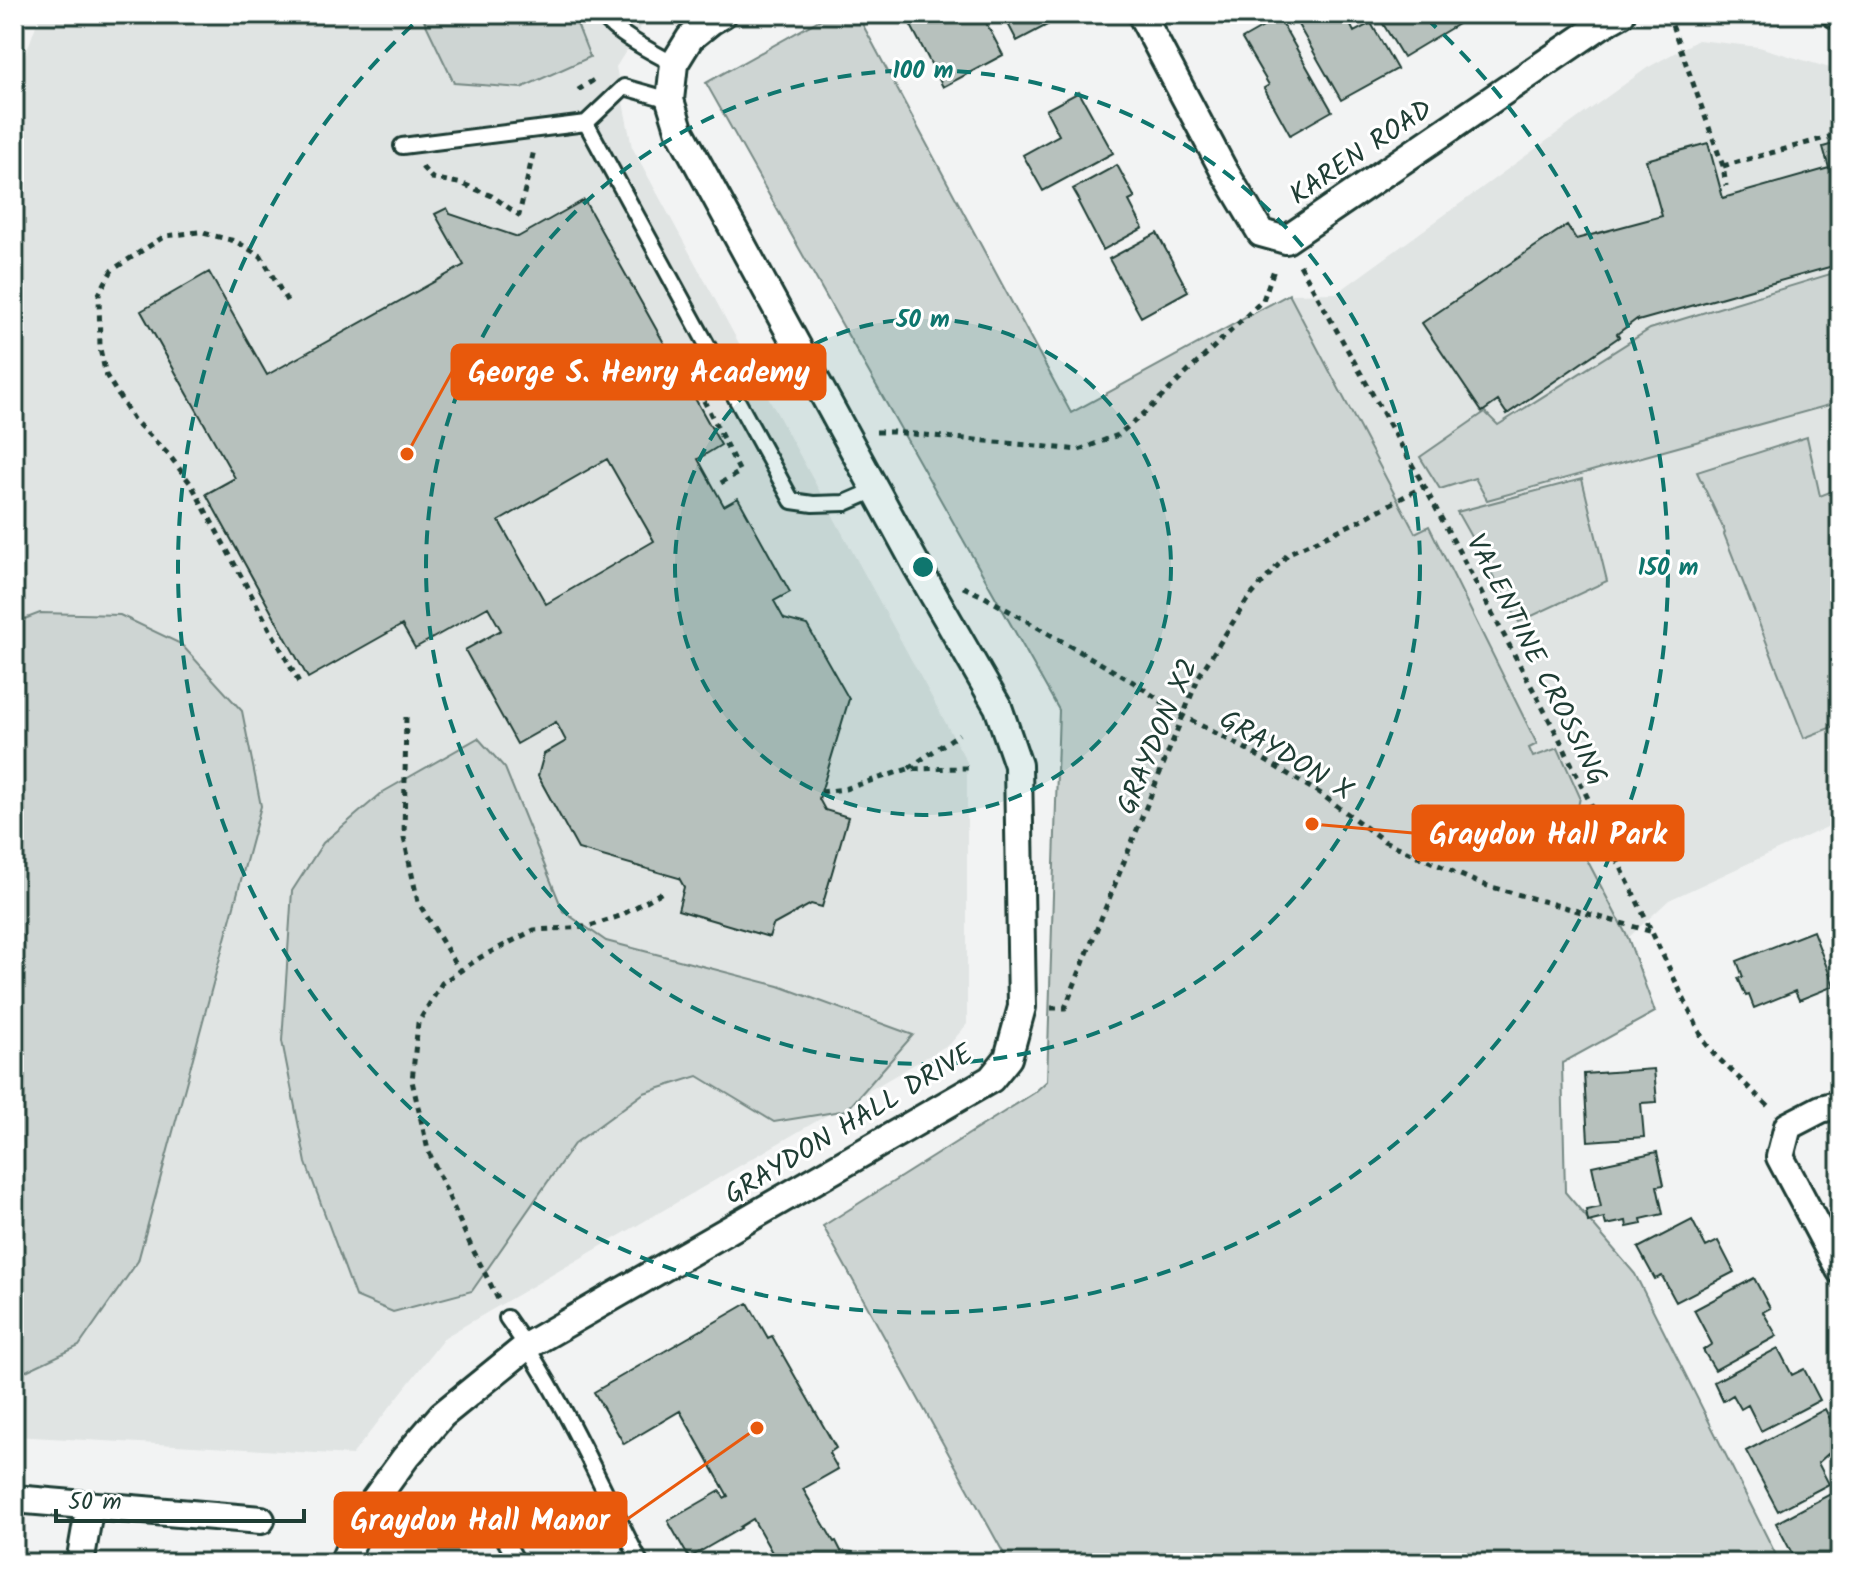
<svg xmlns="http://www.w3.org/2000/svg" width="1854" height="1577" font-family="Kalam,sans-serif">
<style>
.built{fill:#e0e4e3}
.green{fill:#ced5d3;stroke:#768984;stroke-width:2}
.building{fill:#b7c1bd;stroke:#1f3d34;stroke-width:2;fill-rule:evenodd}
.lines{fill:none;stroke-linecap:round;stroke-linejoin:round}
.lane-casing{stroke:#1f3d34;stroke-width:20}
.street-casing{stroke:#1f3d34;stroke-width:32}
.path{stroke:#1f3d34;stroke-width:5;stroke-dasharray:6 6;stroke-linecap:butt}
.lane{stroke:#fff;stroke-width:14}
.street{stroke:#fff;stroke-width:26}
.ring{fill:none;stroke:#0f766e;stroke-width:4;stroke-dasharray:14 10}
.labels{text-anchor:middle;stroke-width:6;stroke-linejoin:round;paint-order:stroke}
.street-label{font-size:28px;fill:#1f3d34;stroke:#fff}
.centre{fill:#0f766e;stroke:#fff;stroke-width:4}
.ring-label{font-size:24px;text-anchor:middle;font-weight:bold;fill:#0f766e;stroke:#fff;stroke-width:6;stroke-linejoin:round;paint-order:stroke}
.leader{fill:none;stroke:#e8590c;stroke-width:3}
.callout-dot{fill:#e8590c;stroke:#fff;stroke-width:3}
.callout{fill:#e8590c;stroke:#e8590c;stroke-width:3}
.callout-label{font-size:30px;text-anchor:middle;font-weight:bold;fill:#fff}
</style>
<rect width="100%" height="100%" fill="#f2f3f3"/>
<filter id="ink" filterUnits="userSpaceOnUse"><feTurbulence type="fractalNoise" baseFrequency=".0125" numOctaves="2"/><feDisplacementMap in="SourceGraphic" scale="16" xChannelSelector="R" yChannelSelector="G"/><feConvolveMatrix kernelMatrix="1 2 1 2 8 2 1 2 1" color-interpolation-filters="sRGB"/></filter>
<g filter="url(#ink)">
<path class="built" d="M 40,14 L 649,14 L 616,67 L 632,147 L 967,762 L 967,1024 L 951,1043 L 445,1337 L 352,1455 L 14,1436 L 14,87 Z
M 1698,40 L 1759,47 L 1840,71 L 1840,821 L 1669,900 L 1628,938 L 1289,294 L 1337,293 L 1647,68 Z"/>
<path class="green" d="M 421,14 L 573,14 L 590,57 L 521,88 L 454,83 Z
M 830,14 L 857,14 L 1071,413 L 1289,294 L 1415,533 L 1429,526 L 1537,744 L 1529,748 L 1533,757 L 1558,748 L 1580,797 L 1573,833 L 1628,938 L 1655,1012 L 1562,1063 L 1565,1192 L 1635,1274 L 1780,1563 L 1009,1563 L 823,1226 L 1034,1093 L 1047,1081 L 1059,710 L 706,83 Z
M 1840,271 L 1840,402 L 1487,500 L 1475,478 L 1440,489 L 1420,457 L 1485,412 L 1498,425 L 1650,329 Z
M 1807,437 L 1820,496 L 1840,488 L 1840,724 L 1804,738 L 1724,534 L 1725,532 L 1697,472 Z
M 1582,479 L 1607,581 L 1519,622 L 1457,512 Z
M 40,613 L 120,615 L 181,644 L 242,711 L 261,806 L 138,1261 L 79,1346 L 26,1371 L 14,1373 L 14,623 Z
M 478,738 L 505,768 L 563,911 L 606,941 L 779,986 L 913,1035 L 847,1110 L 774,1122 L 698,1076 L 644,1093 L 574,1144 L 472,1291 L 393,1312 L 355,1296 L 306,1163 L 282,1041 L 292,891 L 323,843 L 383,792 Z"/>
<path class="building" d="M 905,14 L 980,14 L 982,18 L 983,17 L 1003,55 L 943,87 Z
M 1003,14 L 1068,14 L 1017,41 Z
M 1314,14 L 1345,14 L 1354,32 L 1371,23 L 1397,69 L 1341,100 L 1297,23 Z
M 1377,14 L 1452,14 L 1458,24 L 1403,57 Z
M 1279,18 L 1332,111 L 1290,135 L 1264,88 L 1269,85 L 1242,39 Z
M 1079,92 L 1113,153 L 1043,191 L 1023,155 L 1059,135 L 1046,110 Z
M 1840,142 L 1840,264 L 1638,321 L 1637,319 L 1617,334 L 1619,337 L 1507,414 L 1498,401 L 1482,412 L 1422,323 L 1567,225 L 1576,239 L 1662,216 L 1646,160 L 1708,143 L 1723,198 L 1829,168 L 1823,147 Z
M 1117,165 L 1135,198 L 1129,201 L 1143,228 L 1103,250 L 1078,202 L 1080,201 L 1073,189 Z
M 584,200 L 721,445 L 698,459 L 724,506 L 738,498 L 790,592 L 774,601 L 784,619 L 807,625 L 849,699 L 819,799 L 825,810 L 848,817 L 822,907 L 811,904 L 773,925 L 769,937 L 678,910 L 684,887 L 679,878 L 578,849 L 538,776 L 544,754 L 566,741 L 556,722 L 517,744 L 465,650 L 501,630 L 488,607 L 415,648 L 402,625 L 308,678 L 206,494 L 235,478 L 141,311 L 209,272 L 267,375 L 464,265 L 435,214 L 447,208 L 450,214 L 518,237 ZM 607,459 L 654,541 L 546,604 L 499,521 Z
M 1157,233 L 1188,291 L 1141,317 L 1109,259 Z
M 1813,931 L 1834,986 L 1799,1000 L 1795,991 L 1754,1008 L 1749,995 L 1746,996 L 1738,978 L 1743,977 L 1737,961 Z
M 1654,1069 L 1657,1102 L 1641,1103 L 1644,1137 L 1588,1141 L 1584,1074 Z
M 1657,1152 L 1664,1185 L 1657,1186 L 1663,1214 L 1641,1219 L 1642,1224 L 1627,1227 L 1626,1221 L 1606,1225 L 1604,1218 L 1588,1222 L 1586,1210 L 1601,1207 L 1592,1166 Z
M 1692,1220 L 1706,1247 L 1718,1241 L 1734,1272 L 1676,1302 L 1662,1276 L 1655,1279 L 1638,1248 Z
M 1754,1278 L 1770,1308 L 1763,1312 L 1777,1336 L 1715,1370 L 1703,1350 L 1712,1344 L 1694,1310 Z
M 748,1303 L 768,1338 L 772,1336 L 836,1448 L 829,1453 L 838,1469 L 803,1489 L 834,1542 L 836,1541 L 841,1551 L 853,1552 L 859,1563 L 778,1563 L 753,1519 L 740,1527 L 741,1528 L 689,1558 L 668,1521 L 720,1491 L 724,1498 L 728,1496 L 680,1411 L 624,1444 L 594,1392 Z
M 1778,1348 L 1792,1375 L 1804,1369 L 1820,1400 L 1761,1431 L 1748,1405 L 1741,1409 L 1733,1395 L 1723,1401 L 1714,1382 Z
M 1825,1409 L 1840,1438 L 1840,1443 L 1818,1463 L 1829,1484 L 1778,1511 L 1746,1451 Z
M 1836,1491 L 1840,1499 L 1840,1563 L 1797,1563 L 1776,1523 Z"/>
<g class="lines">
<g class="lane-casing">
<path id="lane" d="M 602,14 C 610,31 656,54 674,64
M 586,123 L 792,501 L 813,504 L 845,503 L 875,490
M 402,146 L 586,123 L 624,87 L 670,100
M 507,1318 C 561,1393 598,1480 640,1562
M 485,1506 L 518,1563"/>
</g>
<g class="street-casing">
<path id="street" d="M 1141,14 L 1223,169 L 1261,233 L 1286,240 L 1601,25 L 1621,14
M 1835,14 L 1840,16
M 1840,1104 L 1821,1109 L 1788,1126 L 1780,1157 L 1840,1270
M 14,1499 L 261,1520
M 80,1563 L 90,1505
M 343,1563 L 365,1513 L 405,1458 L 442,1415 L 527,1346 L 991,1079 L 1008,1058 L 1022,1007 L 1018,765 L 998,707 L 918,568 L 679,129 L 670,100 L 674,64 L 690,38 L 711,21 L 723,14"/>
</g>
<path class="path" d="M 1668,14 L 1723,166 L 1726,186
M 578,90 L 594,80
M 1723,166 L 1840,134
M 422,167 L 432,178 L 463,184 L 492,196 L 519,215 L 534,150
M 1300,265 L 1424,486 L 1560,740 L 1704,1041 L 1715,1055 L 1768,1106
M 287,301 L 261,256 L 235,241 L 199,232 L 165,236 L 112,270 L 99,294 L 100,349 L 106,375 L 133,419 L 169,455 L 191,484 L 301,686
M 696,378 L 701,395 L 740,472 L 717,485
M 876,432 L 893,432 L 1079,450 L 1118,435 L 1148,410 L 1263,300 L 1275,267
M 963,587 L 983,596 L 1133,682 L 1183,716 L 1248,750 L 1321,794 L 1384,841 L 1481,884 L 1653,932
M 406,717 L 404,838 L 418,902 L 460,971
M 909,768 L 959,734
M 821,792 L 845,789 L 908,769 L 969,768
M 1051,1008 L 1065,1008 L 1199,676 L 1247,600 L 1289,553 L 1361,520 L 1424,486
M 498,1299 L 470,1244 L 428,1150 L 412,1081 L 418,1023 L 442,983 L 481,957 L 534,930 L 587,927 L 620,916 L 666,890"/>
<use href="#lane" class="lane"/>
<use href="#street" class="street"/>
</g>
</g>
<circle cx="923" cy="567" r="248" fill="#0f766e" fill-opacity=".12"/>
<g class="ring">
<circle cx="923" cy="567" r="248"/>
<circle cx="923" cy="567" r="497"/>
<path d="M1426 18A745 745 0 1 1 420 18"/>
</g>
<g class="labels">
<g class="street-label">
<text transform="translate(1360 151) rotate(-34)" y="10">KAREN ROAD</text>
<text transform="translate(1538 659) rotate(63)" y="10">VALENTINE CROSSING</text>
<text transform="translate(1156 736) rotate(-67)" y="10">GRAYDON X2</text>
<text transform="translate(1287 754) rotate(31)" y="10">GRAYDON X</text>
<text transform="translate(848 1123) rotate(-31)" y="10">GRAYDON HALL DRIVE</text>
</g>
</g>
<circle cx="923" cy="567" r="12" class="centre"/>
<g class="ring-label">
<text x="923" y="78">100 m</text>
<text x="923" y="327">50 m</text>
<text x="1668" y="575">150 m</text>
</g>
<path class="leader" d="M407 454L452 372M1312 824L1413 833M757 1428L626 1520"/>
<g class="callout-dot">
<circle cx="407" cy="454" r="8"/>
<circle cx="1312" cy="824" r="8"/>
<circle cx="757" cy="1428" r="8"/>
</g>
<g class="callout">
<rect x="452" y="345" width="373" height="54" rx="8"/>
<rect x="1413" y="806" width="270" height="54" rx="8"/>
<rect x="335" y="1493" width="291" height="54" rx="8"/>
</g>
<g class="callout-label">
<text x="639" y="382">George S. Henry Academy</text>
<text x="1548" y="844">Graydon Hall Park</text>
<text x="480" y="1530">Graydon Hall Manor</text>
</g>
<rect width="1854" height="1577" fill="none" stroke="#fff" stroke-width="48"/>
<rect x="24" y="24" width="1806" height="1529" fill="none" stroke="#1f3d34" stroke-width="3" filter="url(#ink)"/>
<path d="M56 1509v12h248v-12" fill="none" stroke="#1f3d34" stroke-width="4"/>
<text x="68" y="1509" font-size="24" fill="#1f3d34" stroke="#ffffff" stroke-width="6" paint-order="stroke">50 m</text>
</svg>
